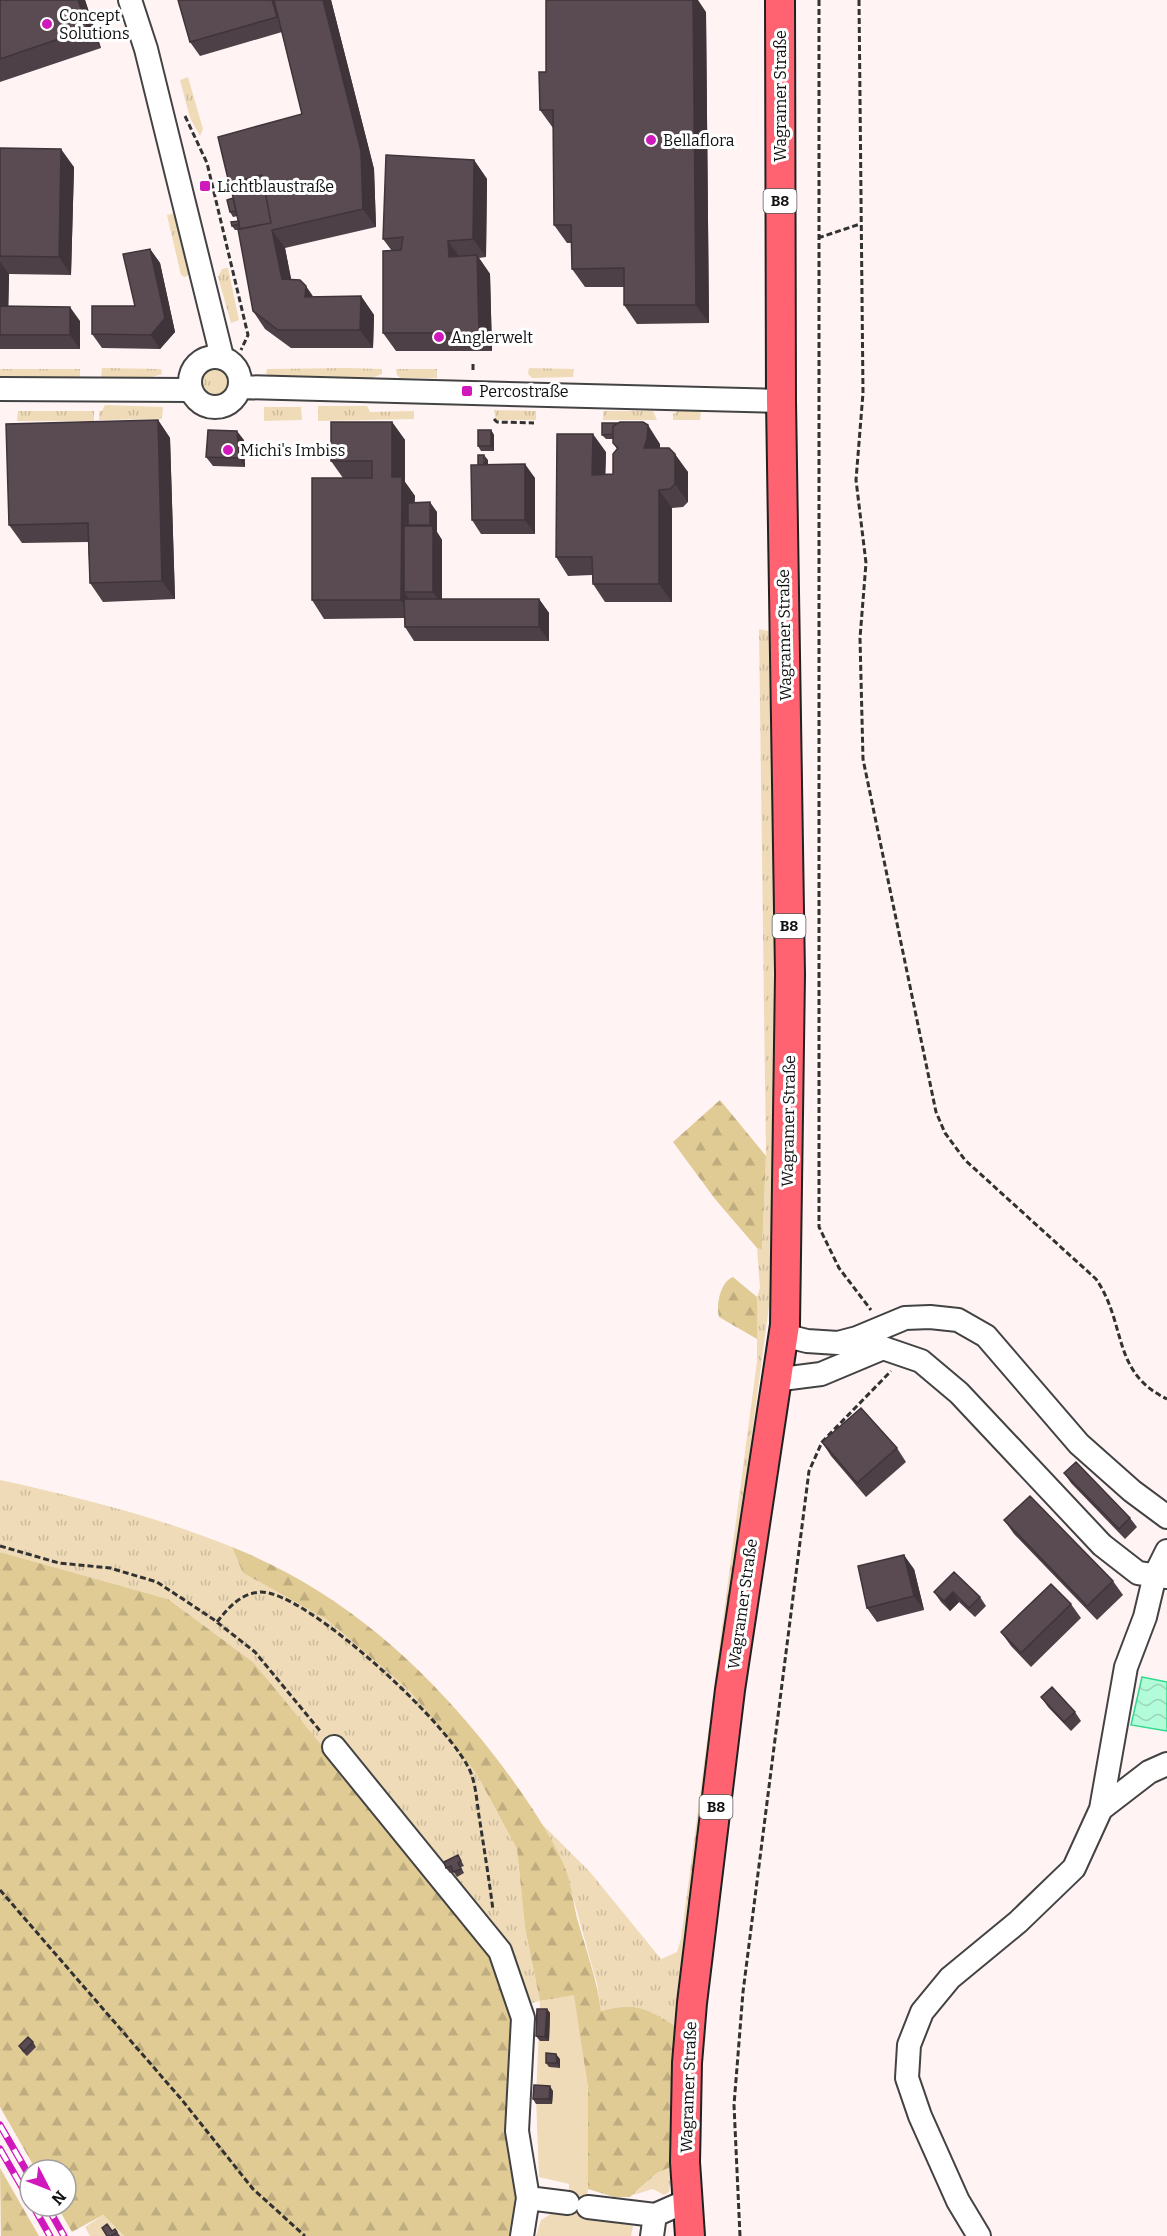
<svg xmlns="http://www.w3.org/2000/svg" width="1167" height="2236" font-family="Bitter,serif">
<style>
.grass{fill:url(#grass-tufts)}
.forest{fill:url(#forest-firs)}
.park{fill:#efdbb8}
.water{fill:url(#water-waves);stroke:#31db8f;stroke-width:1.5}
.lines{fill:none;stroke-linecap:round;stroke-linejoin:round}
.minor-casing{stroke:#434343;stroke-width:26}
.major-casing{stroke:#212121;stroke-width:32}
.path{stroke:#323232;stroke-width:3;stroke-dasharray:6 3;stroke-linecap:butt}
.minor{stroke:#fff;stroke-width:22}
.major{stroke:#ff6371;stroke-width:28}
.rail-casing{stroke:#d019bc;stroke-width:7}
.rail{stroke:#fff;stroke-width:4.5;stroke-dasharray:14;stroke-linecap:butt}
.wall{fill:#4d4047}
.shaded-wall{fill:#3f3439}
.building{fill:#5a4b52;stroke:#3f3439;stroke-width:1.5}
.poi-dot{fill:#d019bc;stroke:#fff;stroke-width:2}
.labels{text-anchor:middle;stroke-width:6;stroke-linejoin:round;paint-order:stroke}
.shield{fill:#fff;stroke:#585858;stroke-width:1.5}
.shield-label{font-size:15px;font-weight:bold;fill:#101010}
.poi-label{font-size:16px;fill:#101010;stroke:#fff;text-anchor:start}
.street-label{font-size:16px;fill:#101010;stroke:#fff}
</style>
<defs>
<pattern id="grass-tufts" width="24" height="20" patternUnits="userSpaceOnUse" patternTransform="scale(1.5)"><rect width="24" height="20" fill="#efdbb8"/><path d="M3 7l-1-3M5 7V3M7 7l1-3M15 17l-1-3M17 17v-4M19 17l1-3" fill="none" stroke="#ccbb9d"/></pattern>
<pattern id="forest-firs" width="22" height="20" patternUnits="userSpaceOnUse" patternTransform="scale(1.5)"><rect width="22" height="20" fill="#e1cb95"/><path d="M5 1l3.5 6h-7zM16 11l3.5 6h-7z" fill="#c0ad7f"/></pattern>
<pattern id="water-waves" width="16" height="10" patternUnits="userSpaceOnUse" patternTransform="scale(1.5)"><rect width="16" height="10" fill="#b2fcd9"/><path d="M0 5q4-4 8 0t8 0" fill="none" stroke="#98d7b9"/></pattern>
</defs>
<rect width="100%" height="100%" fill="#fff3f4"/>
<path class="grass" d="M 188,77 L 203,129 L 200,136 L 190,118 L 180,80 Z
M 175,213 L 189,274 L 185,277 L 181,275 L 167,215 Z
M 228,268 L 239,320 L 231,323 L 218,277 L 222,269 Z
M198 383a16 16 0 1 1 32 0a16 16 0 1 1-32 0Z
M 102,368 L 161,369 L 162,374 L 152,377 L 101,378 Z
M 347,368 L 382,369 L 382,374 L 369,379 L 369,382 L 281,378 L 266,374 L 267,369 Z
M 529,368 L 574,369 L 573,377 L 532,378 L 528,374 Z
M 0,369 L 80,369 L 80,378 L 0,378 Z
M 396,369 L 437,369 L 437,378 L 400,378 L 397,375 Z
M 105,405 L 163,407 L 162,419 L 99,420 L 99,411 L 102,411 Z
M 318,406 L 367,406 L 370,412 L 414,411 L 414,419 L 318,421 Z
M 264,407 L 301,407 L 302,420 L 264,421 Z
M 494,410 L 536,411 L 536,420 L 496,420 Z
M 18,411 L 94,411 L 94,421 L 17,421 Z
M 603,411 L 653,411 L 657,420 L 603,420 Z
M 678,411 L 701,411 L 700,420 L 673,420 L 673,414 Z
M 759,629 L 773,632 L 774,1201 L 769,1306 L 674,2025 C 643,2008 637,2002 601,2011 L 597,1984 L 565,1868 L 542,1824 L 590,1872 L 661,1959 L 677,1952 L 681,1939 L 757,1361 L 757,1297 L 760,1288 L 757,1248 L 762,1250 L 766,1156 Z
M 0,1480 C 79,1497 157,1517 232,1547 L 243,1573 L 326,1619 L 409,1690 L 476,1773 L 517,1849 L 525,1928 L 540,2001 L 527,2004 L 253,1662 L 168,1599 L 0,1552 Z
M 673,2166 L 669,2192 L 664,2195 L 653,2189 L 633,2195 L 657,2173 Z"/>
<path class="forest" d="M 720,1100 L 766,1156 L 762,1250 L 757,1248 L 715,1199 L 673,1142 Z
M 733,1277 L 757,1297 L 757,1339 L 719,1317 C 716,1305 720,1282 733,1277 Z
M 232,1547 C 334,1588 413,1655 482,1740 C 513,1779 543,1820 564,1865 C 571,1881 573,1901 577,1918 C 586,1950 597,1979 601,2011 C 637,2002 644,2008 674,2025 L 673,2166 L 657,2173 L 630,2197 L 614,2197 L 588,2189 L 588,2088 L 573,1996 L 540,2001 L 525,1928 L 517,1849 L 476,1773 L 409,1690 L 326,1619 L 243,1573 Z
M 0,1552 L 168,1599 L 253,1662 L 499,1961 L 518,2020 L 522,2186 L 517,2236 L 124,2236 L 103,2215 L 72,2232 L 57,2206 L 66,2206 L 66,2170 L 36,2170 L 0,2107 Z
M 0,2168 L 39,2236 L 1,2236 Z"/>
<path class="park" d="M 574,1995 L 588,2088 L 588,2189 L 584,2217 L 633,2226 L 631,2236 L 536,2236 L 541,2220 L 560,2208 L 569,2211 L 569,2184 L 539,2177 L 536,2098 L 540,2001 Z
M 103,2215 L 124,2236 L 90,2236 L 85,2227 Z"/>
<path class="water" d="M 1142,1677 L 1167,1682 L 1167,1731 L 1131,1725 Z"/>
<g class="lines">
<g class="minor-casing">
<path id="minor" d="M 130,0 L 146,49 L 222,357
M190 382a25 25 0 1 1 50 0a25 25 0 1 1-50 0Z
M 240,387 L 781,401
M 0,389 L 190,390
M 783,1335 L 807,1341 L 838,1343 L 857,1338 L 905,1318 L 930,1317 L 958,1320 L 986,1336 L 1079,1444 L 1132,1491 L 1167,1517
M 774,1380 L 821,1374 L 883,1348 L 921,1361 L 959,1393 L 1102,1545 L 1138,1573 L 1167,1577
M 334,1747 L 500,1951 L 523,2018 L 517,2131 L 528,2198 L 522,2236
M 1101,1809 L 1149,1772 L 1167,1764
M 528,2198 L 568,2203
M 588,2207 L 655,2215
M 652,2236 L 655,2215 L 687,2201
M 979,2236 L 958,2201 L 920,2116 L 907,2078 L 909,2045 L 922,2012 L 950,1978 L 1018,1922 L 1074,1868 L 1101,1809 L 1126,1667 L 1145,1617 L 1155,1575 L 1167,1551"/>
</g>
<g class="major-casing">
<path id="major" d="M 690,2236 L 685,2162 L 687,2063 L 692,2003 L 730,1690 L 785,1325 L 790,974 L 781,401 L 780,0"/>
</g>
<path class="path" d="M 819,0 L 819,1227 L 839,1268 L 871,1310
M 859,0 L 863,393 L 856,480 L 866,563 L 860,638 L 863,759 L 936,1112 L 945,1133 L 965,1160 L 1096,1279 C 1127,1324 1111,1372 1167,1399
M 185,116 L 207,163 L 248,335 L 241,350
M 818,238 L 860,224
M 473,370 L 473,364
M 494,419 L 497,422 L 534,423
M 0,1546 L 59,1563 L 110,1568 L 157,1582 L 213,1619 L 255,1652 L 321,1732
M 217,1622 C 229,1607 240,1594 260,1592 C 306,1590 459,1732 472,1776 C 476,1788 477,1803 479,1816 C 484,1848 489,1879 493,1910
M 0,1890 L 182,2100 L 253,2189 L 305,2236
M 740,2236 L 734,2105 L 743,1992 L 809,1471 L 822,1442 L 891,1371"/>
<use href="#minor" class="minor"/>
<use href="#major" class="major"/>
<g class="rail-casing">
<path id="rail" d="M 0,2125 L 30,2177
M 0,2149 L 30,2201
M 33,2206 L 50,2236
M 47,2206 L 64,2236"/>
</g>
<use href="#rail" class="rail"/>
</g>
<path class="wall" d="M 0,0 L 85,0 L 101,48 L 0,82 Z
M 178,0 L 331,0 L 374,169 L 376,227 L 285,248 L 291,280 L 313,297 L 361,296 L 374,315 L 373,348 L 291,348 L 265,329 L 253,311 L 239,230 L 235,230 L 232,226 L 239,221 L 238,216 L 233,217 L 230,212 L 233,198 L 232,188 L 229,183 L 302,114 L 282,32 L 200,56 L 190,42 Z
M 706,12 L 709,323 L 637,324 L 624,305 L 624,287 L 585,287 L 572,269 L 572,243 L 567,243 L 554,225 L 553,128 L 540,110 L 546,72 Z
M 0,148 L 74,167 L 71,275 L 9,274 L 8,306 L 80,321 L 80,349 L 0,349 Z
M 474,160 L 487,179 L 486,257 L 479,258 L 490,274 L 492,351 L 396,351 L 383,333 L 392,251 L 383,239 Z
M 150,249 L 160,263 L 175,332 L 160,349 L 102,348 L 92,334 L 135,306 Z
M 158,420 L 170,438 L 175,599 L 103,602 L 90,583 L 88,542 L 22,543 L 9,525 Z
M 392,422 L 405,440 L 405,482 L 415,496 L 414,502 L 437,512 L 437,532 L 442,540 L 442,599 L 539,599 L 549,613 L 549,641 L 414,641 L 405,627 L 404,618 L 324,619 L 312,600 L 343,478 L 331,461 Z
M 602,423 L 660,444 L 660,448 L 688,472 L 688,502 L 683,507 L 672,508 L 672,602 L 605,602 L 593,584 L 592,575 L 568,576 L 556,557 L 606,452 L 605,474 L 613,474 L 617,449 L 613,443 L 613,439 L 606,439 L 602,435 Z
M 491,430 L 494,435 L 494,451 L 481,451 L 478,446 Z
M 244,440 L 245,467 L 213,466 L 206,457 Z
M 488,460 L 488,465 L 535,478 L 535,534 L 481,534 L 472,520 L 478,465 Z
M 822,1442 L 897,1448 L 906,1462 L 866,1497 L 831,1456 Z
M 1064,1473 L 1130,1518 L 1137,1527 L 1125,1539 L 1071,1483 Z
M 1004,1520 L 1113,1581 L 1123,1595 L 1097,1620 L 1014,1534 Z
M 914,1569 L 924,1610 L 877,1622 L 867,1608 Z
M 954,1572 L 980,1597 L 986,1606 L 975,1617 L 959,1602 L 950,1611 L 941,1602 L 934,1592 Z
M 1071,1604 L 1081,1618 L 1031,1667 L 1011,1646 L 1001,1632 Z
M 1041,1697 L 1075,1712 L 1081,1721 L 1071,1731 L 1048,1707 Z
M 458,1855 L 464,1866 L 461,1867 L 464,1873 L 457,1877 L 453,1871 L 450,1873 L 446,1868 Z
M 547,2009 L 550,2013 L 549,2041 L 540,2041 L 536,2036 Z
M 33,2042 L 36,2047 L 27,2056 L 22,2051 L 19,2046 Z
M 560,2059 L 560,2068 L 549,2067 L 546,2063 Z
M 553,2091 L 552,2104 L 536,2104 L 533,2099 Z
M 115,2229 L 120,2236 L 107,2236 L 112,2231 Z"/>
<path class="shaded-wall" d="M 78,0 L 85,0 L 101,48 L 88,29 Z
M 272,0 L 277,0 L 286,31 L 277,17 Z
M 323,0 L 331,0 L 374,169 L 376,227 L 363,209 Z
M 693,0 L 698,0 L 706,12 L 709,323 L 696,305 Z
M 61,149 L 74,167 L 71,275 L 59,257 Z
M 474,160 L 487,179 L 486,257 L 473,239 Z
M 272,230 L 285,248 L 295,298 L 282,279 Z
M 448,241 L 461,259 L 449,257 Z
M 150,249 L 160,263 L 175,332 L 160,349 L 151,335 Z
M 477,255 L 490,274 L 492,351 L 479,333 Z
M 0,262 L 9,274 L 8,335 L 0,335 Z
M 306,286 L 319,305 L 305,297 Z
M 361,296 L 374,315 L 373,348 L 360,330 Z
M 70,307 L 80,321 L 80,349 L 70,335 Z
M 158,420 L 170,438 L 175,599 L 162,581 Z
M 392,422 L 405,440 L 405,482 L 415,496 L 414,525 L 404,592 L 414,606 L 414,618 L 401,600 L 392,477 Z
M 648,425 L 660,444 L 660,457 L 644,448 Z
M 491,430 L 494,435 L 494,451 L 491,446 Z
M 237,431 L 244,440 L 245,467 L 239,458 Z
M 593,434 L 606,452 L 605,493 L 592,475 Z
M 675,454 L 688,472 L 688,502 L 675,484 Z
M 484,455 L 488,460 L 488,476 L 485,471 Z
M 525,464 L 535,478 L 535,534 L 525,520 Z
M 659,490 L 672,508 L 672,602 L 659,584 Z
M 430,502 L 437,512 L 437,532 L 442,540 L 442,606 L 433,592 Z
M 539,599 L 549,613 L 549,641 L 539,627 Z
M 904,1555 L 914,1569 L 924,1610 L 914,1596 Z
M 953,1592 L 959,1602 L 950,1611 L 944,1601 Z
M 547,2009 L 550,2013 L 549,2041 L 545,2037 Z
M 556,2054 L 560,2059 L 560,2068 L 557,2063 Z
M 550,2086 L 553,2091 L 552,2104 L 549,2099 Z"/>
<path class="building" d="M 0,0 L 78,0 L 88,29 L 0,59 Z
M 178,0 L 272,0 L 277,17 L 190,42 Z
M 274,0 L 323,0 L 361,151 L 363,209 L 272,230 L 282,279 L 300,280 L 306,286 L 305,297 L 361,296 L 360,330 L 278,330 L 253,311 L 238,229 L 271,223 L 262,175 L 229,183 L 218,137 L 302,114 Z
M 546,0 L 693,0 L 696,305 L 624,305 L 624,268 L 572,269 L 571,225 L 554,225 L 553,110 L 540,110 L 539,72 L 546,72 Z
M 0,148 L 61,149 L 59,257 L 0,256 Z
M 386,155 L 474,160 L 473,239 L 448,241 L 449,257 L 477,255 L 479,333 L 383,333 L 383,251 L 401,250 L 403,237 L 383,239 Z
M 263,180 L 271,223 L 240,229 L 231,188 Z
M 233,198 L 236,211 L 230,212 L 227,200 Z
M 239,221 L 239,224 L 232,226 L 231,222 Z
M 150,249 L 165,318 L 151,335 L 92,334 L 92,306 L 135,306 L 123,254 Z
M 0,306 L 70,307 L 70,335 L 0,335 Z
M 158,420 L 162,581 L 90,583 L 88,523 L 9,525 L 6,424 Z
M 331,422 L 392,422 L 392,477 L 402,477 L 401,600 L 312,600 L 312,478 L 372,478 L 372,461 L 331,461 Z
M 620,422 L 643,422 L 648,425 L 647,439 L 644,448 L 669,448 L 675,454 L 675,484 L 670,489 L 659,490 L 659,584 L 593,584 L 592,557 L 556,557 L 557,434 L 593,434 L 592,475 L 613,474 L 613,454 L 618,448 L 613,443 L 613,426 Z
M 602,423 L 618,423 L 613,426 L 613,434 L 602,435 Z
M 208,430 L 237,431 L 239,458 L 206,457 Z
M 478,430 L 491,430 L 491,446 L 478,446 Z
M 478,455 L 484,455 L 484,465 L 478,465 Z
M 525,464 L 525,520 L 472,520 L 471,465 Z
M 430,502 L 430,525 L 408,525 L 408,503 Z
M 404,526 L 433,526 L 433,592 L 404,592 Z
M 404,599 L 539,599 L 539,627 L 405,627 Z
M 861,1408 L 897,1448 L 857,1483 L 822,1442 Z
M 1076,1462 L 1130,1518 L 1119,1529 L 1064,1473 Z
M 1030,1496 L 1113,1581 L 1087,1606 L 1004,1520 Z
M 904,1555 L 914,1596 L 867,1608 L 858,1566 Z
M 954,1572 L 980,1597 L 969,1608 L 953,1592 L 944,1601 L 934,1592 Z
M 1051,1584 L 1071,1604 L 1021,1653 L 1001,1632 Z
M 1052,1687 L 1075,1712 L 1064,1722 L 1041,1697 Z
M 458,1855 L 461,1861 L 458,1863 L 461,1869 L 453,1872 L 451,1866 L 446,1868 L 444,1862 Z
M 537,2009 L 547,2009 L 545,2037 L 536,2036 Z
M 28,2037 L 33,2042 L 24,2051 L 19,2046 Z
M 546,2053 L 556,2054 L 557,2063 L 546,2063 Z
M 534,2085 L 550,2086 L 549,2099 L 533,2099 Z
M 107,2224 L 112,2231 L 115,2229 L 117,2232 L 111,2236 L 107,2236 L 102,2228 Z"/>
<g class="poi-dot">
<circle cx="47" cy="24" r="6"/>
<circle cx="651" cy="140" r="6"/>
<rect x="199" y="180" width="12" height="12" rx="3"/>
<circle cx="439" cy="337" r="6"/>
<rect x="461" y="385" width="12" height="12" rx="3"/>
<circle cx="228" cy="450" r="6"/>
</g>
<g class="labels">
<g class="shield">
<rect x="763.5" y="189" width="33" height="24" rx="4.5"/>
<rect x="772.5" y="914" width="33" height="24" rx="4.5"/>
<rect x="699.5" y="1795" width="33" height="24" rx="4.5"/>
</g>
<g class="shield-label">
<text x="780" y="206">B8</text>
<text x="789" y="931">B8</text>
<text x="716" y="1812">B8</text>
</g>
<g class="poi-label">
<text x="59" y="21">Concept<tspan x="59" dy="18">Solutions</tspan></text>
<text x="663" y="146">Bellaflora</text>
<text x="217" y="192">Lichtblaustraße</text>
<text x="451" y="343">Anglerwelt</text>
<text x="479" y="397">Percostraße</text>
<text x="240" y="456">Michi's Imbiss</text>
</g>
<g class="street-label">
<text transform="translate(780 96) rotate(-90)" y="6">Wagramer Straße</text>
<text transform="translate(784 635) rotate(-91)" y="6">Wagramer Straße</text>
<text transform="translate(788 1121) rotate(-89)" y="6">Wagramer Straße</text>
<text transform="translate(742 1604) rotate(-82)" y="6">Wagramer Straße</text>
<text transform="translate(688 2087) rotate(-88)" y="6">Wagramer Straße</text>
</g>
</g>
<g transform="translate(48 2188) rotate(132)"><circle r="28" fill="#ffffff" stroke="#9f9f9f" stroke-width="1.5"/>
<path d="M0-4.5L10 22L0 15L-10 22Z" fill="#d019bc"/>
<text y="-9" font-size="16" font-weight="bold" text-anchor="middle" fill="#101010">N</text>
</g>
</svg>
